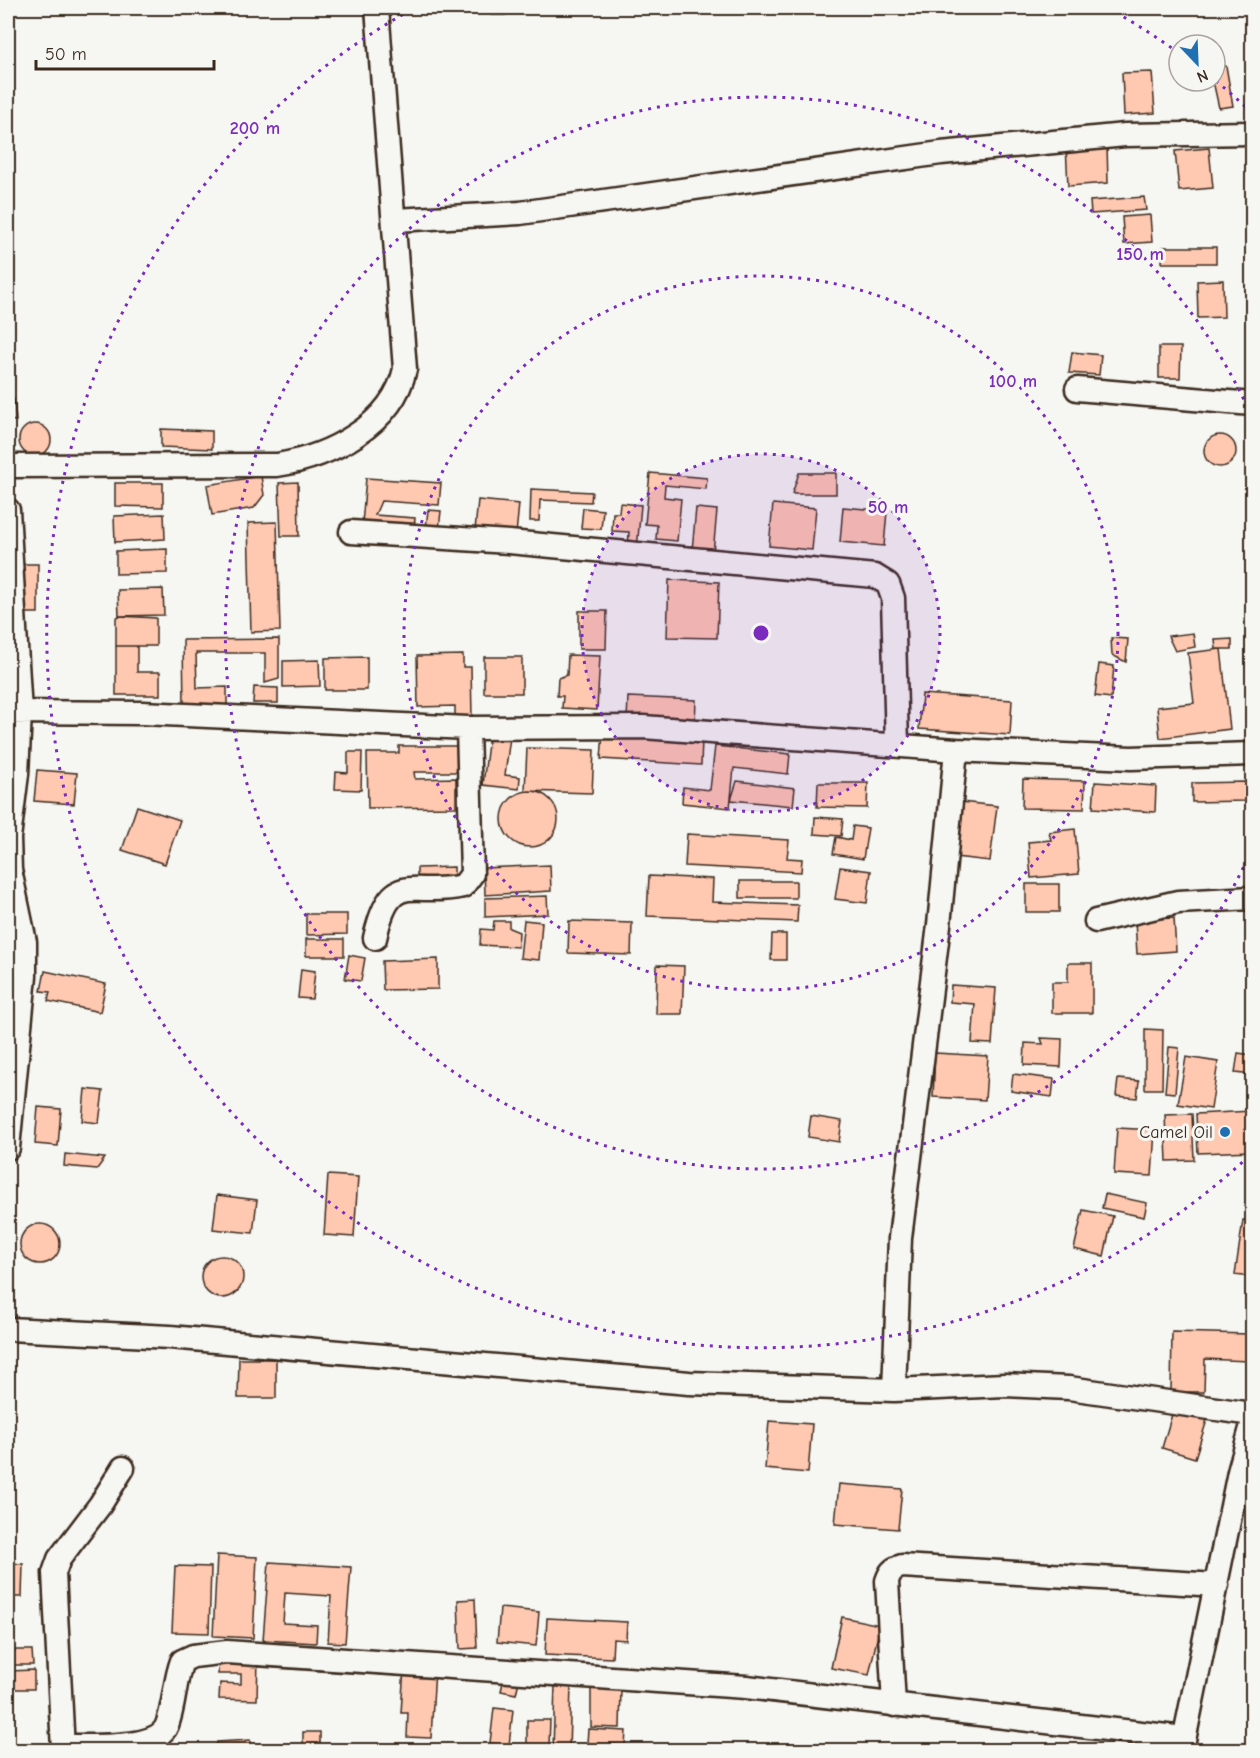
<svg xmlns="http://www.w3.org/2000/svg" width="1260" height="1758" font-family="'Comic Neue',sans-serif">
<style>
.building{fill:#ffc8b1;stroke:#3b2a1e;stroke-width:1.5}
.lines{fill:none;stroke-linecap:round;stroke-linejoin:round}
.minor-casing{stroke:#3b2a1e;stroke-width:27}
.minor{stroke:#f6f6f2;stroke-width:22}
.ring{fill:none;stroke:#7b2cbf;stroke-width:3;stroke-dasharray:3 6}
.poi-dot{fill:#1f6fb2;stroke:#f6f6f2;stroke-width:2}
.labels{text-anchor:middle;stroke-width:6;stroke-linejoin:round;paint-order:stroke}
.poi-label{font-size:18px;fill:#3b2a1e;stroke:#f6f6f2;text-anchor:end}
.centre{fill:#7b2cbf;stroke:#f6f6f2;stroke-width:3}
.ring-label{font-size:18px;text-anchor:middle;font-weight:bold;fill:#7b2cbf;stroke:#f6f6f2;stroke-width:6;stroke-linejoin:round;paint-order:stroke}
</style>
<rect width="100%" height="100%" fill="#f6f6f2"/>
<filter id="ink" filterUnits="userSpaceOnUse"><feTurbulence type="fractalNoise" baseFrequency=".0167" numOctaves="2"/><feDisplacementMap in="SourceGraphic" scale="12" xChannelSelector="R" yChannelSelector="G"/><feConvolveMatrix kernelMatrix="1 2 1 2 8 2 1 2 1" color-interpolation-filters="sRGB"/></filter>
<g filter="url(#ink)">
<path class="building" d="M 491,8 L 504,8 L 505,15 L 491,15 Z
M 565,8 L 623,8 L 565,11 Z
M 1226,66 L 1233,106 L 1219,108 L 1213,81 L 1215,68 Z
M 1152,72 L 1155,113 L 1124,115 L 1122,73 Z
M 1107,145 L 1108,183 L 1068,186 L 1066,146 Z
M 1209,148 L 1213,188 L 1179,191 L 1175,151 Z
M 1144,197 L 1146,210 L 1091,214 L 1090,201 Z
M 1150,215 L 1152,242 L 1124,244 L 1122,217 Z
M 1163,247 L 1216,247 L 1216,263 L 1162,263 Z
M 1250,272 L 1252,272 L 1252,306 L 1249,306 Z
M 1223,280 L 1224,317 L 1198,318 L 1197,281 Z
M 1248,311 L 1252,311 L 1252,344 L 1247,343 Z
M 1159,347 L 1181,347 L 1180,378 L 1159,378 Z
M 1072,352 L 1101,355 L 1099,375 L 1069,373 Z
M 14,399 L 16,421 L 8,420 L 8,400 Z
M19 440a16 16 0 1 1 32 0a16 16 0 1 1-32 0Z
M 161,429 L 212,431 L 212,449 L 161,447 Z
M1204 451a16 16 0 1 1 32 0a16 16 0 1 1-32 0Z
M 650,473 L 707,478 L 706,489 L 665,485 L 664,497 L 681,499 L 677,541 L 656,539 L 657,525 L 645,524 Z
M 799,473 L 836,473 L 836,494 L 792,494 Z
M 261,476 L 264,495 L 254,508 L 212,515 L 207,485 Z
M 366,478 L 441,483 L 439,505 L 381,501 L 375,515 L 415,518 L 414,528 L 362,524 Z
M 298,482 L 299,536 L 281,536 L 279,483 Z
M 115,483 L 163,483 L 163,507 L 115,506 Z
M 531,489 L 592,492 L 591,502 L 540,500 L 539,521 L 530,521 Z
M 478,500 L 519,504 L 516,534 L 475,530 Z
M 620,503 L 641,505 L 637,549 L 628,548 L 629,532 L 612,531 L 613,513 L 619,513 Z
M 773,504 L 816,508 L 812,550 L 769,546 Z
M 843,507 L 887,511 L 884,546 L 840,542 Z
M 583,508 L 603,510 L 601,529 L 581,528 Z
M 696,508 L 717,510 L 713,553 L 692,551 Z
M 428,510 L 441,511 L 439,529 L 426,528 Z
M 164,514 L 165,539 L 115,542 L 114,516 Z
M 277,522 L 280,631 L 251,632 L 248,523 Z
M 167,549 L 167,573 L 116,574 L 116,551 Z
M 22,564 L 38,564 L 38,613 L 23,613 Z
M 669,580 L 719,582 L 717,638 L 667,637 Z
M 163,589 L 164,615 L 119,616 L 118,590 Z
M 579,611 L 607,611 L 606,649 L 579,649 Z
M 119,616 L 156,618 L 156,646 L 116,646 L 116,618 Z
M 1193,633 L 1195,647 L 1175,651 L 1168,636 Z
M 1111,638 L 1128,639 L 1126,662 L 1112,655 Z
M 279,639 L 279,679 L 265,683 L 265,653 L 196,653 L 197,688 L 227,687 L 227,707 L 184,707 L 183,640 Z
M 1232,639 L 1232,649 L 1216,649 L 1215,640 Z
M 116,646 L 137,646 L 137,672 L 160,672 L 160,695 L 116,695 Z
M 1221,649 L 1230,729 L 1160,738 L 1157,707 L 1194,703 L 1188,653 Z
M 463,655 L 463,667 L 471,667 L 472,717 L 455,717 L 455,706 L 418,707 L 417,656 Z
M 568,655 L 600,656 L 597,710 L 562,708 L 563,696 L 557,696 L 558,678 L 567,675 Z
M 367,657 L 367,690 L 325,690 L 325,658 Z
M 484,657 L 522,657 L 522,693 L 484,693 Z
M 319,660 L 320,686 L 283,687 L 283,661 Z
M 1099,664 L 1114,666 L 1111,698 L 1095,696 Z
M 254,687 L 278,688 L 278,703 L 253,703 Z
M 922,694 L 1012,700 L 1010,735 L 919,729 Z
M 628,697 L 696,700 L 695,723 L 627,721 Z
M 603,733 L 702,739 L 701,765 L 601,759 Z
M 489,735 L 510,737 L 505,775 L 520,777 L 519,789 L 483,785 Z
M 399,746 L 459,746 L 459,772 L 414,772 L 415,779 L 456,778 L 456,807 L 368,808 L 367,753 L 399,753 Z
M 715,746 L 790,754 L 788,774 L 734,768 L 730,808 L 682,803 L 683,787 L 710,790 Z
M 527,748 L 594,750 L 592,793 L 525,791 Z
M 348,752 L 362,752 L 361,790 L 335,789 L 336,772 L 348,773 Z
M 37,770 L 77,773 L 74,804 L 34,801 Z
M 1023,779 L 1085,781 L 1084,809 L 1022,808 Z
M 737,781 L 795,788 L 793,806 L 731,800 Z
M 1095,782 L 1156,786 L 1155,812 L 1093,808 Z
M 1246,782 L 1246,801 L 1192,802 L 1192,783 Z
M 818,783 L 868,783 L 867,808 L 817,807 Z
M502 819a28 28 0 1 1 56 0a28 28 0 1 1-56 0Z
M 961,802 L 997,806 L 990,861 L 955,857 Z
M 137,806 L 180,820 L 165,864 L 122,850 Z
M 815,817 L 843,819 L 841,836 L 814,834 Z
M 853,826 L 868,828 L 863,859 L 833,854 L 836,837 L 851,840 Z
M 1075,829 L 1079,874 L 1031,878 L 1028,842 L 1051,840 L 1049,832 Z
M 687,834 L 789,840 L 787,858 L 802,859 L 801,872 L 685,866 Z
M 550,865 L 551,891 L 485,895 L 484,868 Z
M 454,867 L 454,883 L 417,885 L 417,868 Z
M 840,867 L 871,871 L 867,903 L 835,899 Z
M 649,876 L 713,879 L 712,902 L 798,905 L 797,922 L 647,916 Z
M 740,881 L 796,881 L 796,898 L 740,898 Z
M 1026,884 L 1059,884 L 1059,912 L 1026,912 Z
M 547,896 L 548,914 L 485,917 L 485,898 Z
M 306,914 L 347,914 L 347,934 L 306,935 Z
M 1174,918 L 1176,951 L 1137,954 L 1135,920 Z
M 524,920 L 542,922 L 539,960 L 520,958 Z
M 494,921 L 509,921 L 509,928 L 519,932 L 518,947 L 480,945 L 481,929 L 493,930 Z
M 569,921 L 632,923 L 631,955 L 568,953 Z
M 772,934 L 786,934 L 786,960 L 771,960 Z
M 306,939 L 344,939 L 344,956 L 306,956 Z
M 349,955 L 365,958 L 361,981 L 345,979 Z
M 438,959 L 438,989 L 383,990 L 382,961 Z
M 1068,963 L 1092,963 L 1092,1013 L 1052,1013 L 1052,982 L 1068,982 Z
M 657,965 L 684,966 L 682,1014 L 656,1014 Z
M 301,969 L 315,971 L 312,999 L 298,998 Z
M 45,971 L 106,984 L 100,1012 L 48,1001 L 50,992 L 41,991 Z
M 951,985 L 996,988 L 992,1044 L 972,1043 L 975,1004 L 950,1002 Z
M 1145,1029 L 1163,1030 L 1162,1089 L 1145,1089 Z
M 1041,1038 L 1062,1039 L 1061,1067 L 1024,1065 L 1025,1043 L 1043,1044 Z
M 1169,1047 L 1179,1048 L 1175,1093 L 1165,1092 Z
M 935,1053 L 988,1056 L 985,1100 L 933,1097 Z
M 1238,1053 L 1252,1055 L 1252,1075 L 1235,1073 Z
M 1186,1057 L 1218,1062 L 1211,1109 L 1178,1104 Z
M 1013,1074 L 1054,1079 L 1052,1097 L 1011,1091 Z
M 1118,1079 L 1139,1081 L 1137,1098 L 1116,1096 Z
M 85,1089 L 103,1091 L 99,1123 L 82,1121 Z
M 38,1107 L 61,1109 L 58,1146 L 35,1144 Z
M 1252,1111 L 1252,1151 L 1198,1153 L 1196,1114 Z
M 1192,1114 L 1194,1160 L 1167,1161 L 1165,1115 Z
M 811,1116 L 842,1121 L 839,1142 L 808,1137 Z
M 1117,1128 L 1155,1130 L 1152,1176 L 1114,1174 Z
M 65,1154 L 105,1158 L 97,1169 L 64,1166 Z
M 328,1175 L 358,1177 L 354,1237 L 324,1235 Z
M 1105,1194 L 1147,1203 L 1144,1217 L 1102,1208 Z
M 217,1195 L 257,1200 L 253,1233 L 213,1229 Z
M 1083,1210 L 1113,1216 L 1104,1256 L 1074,1249 Z
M 1243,1220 L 1252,1221 L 1252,1277 L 1235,1275 Z
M20 1244a20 20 0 1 1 40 0a20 20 0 1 1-40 0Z
M201 1277a21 21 0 1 1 42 0a21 21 0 1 1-42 0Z
M 1172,1332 L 1249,1334 L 1248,1361 L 1205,1359 L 1204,1392 L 1171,1392 Z
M 239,1359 L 276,1359 L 276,1398 L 238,1398 Z
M 1173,1411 L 1207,1420 L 1195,1458 L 1162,1448 Z
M 769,1421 L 812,1424 L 808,1473 L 765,1469 Z
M 839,1484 L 902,1489 L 898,1529 L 835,1524 Z
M 217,1555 L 257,1557 L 253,1638 L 213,1636 Z
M 269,1562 L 351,1567 L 345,1643 L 328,1642 L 331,1596 L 285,1593 L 283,1623 L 317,1625 L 316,1643 L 263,1640 Z
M 8,1563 L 23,1564 L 22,1597 L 8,1597 Z
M 175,1566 L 211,1567 L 209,1633 L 172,1632 Z
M 475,1599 L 477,1648 L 460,1649 L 458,1600 Z
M 500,1608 L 539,1612 L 536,1646 L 497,1642 Z
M 842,1617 L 880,1625 L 869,1675 L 831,1668 Z
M 547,1618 L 627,1622 L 626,1640 L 613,1639 L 612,1658 L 545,1655 Z
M 8,1650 L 32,1650 L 33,1665 L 8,1665 Z
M 219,1657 L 258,1657 L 257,1700 L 219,1699 L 220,1683 L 241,1684 L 241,1674 L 218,1674 Z
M 404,1667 L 435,1669 L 431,1738 L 407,1737 L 408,1713 L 401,1713 Z
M 34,1670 L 34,1689 L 8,1689 L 8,1671 Z
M 504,1678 L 519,1681 L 516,1694 L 501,1691 Z
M 555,1685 L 571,1686 L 569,1750 L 553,1750 Z
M 591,1688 L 621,1688 L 620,1728 L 591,1727 Z
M 494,1708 L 513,1710 L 509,1745 L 490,1743 Z
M 527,1720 L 550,1720 L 549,1745 L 527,1744 Z
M 588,1729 L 626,1731 L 625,1745 L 587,1743 Z
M 303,1732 L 320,1732 L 320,1746 L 345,1746 L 345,1750 L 303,1750 Z
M 250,1740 L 251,1750 L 217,1750 L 217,1742 Z
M 352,1746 L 424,1749 L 424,1750 L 351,1750 Z
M 484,1747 L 514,1750 L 483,1750 Z
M 572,1747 L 635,1747 L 635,1750 L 572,1750 Z
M 257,1748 L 296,1748 L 296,1750 L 257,1750 Z"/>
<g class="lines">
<g class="minor-casing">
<path id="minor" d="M 395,220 L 520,213 L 941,153 L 1125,135 L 1252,133
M 1077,389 L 1252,404
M 8,466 L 277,465 C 329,457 393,425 405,369 L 377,8
M 8,510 L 20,713 L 17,774 L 9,838 L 10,870 L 25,942 L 25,976 L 8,1148
M 351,532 L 509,542 L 875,576 L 888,584 L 893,598 L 897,745
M 8,712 L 142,713 L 468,728 L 643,727 L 956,750 L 1131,758 L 1252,754
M 1096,921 L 1178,902 L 1252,898
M 375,938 C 391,866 412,898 463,886 L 472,874 L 468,728
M 8,1329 L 170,1337 L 689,1383 L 894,1390 L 1005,1385 L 1069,1388 L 1252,1414
M 894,1390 L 900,1238 L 939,925 L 956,750
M 894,1705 L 887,1581 C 890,1572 892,1569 902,1566 L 1217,1585
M 63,1746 C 88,1745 157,1751 167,1725 C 175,1704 174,1682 182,1661 L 193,1656 L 227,1652 L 746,1687 L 1184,1738
M 63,1750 L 54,1573 L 59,1559 L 100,1505 L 123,1468
M 1182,1750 L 1239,1472 L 1252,1425"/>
</g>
<use href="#minor" class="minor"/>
</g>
</g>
<circle cx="761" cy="633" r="179" fill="#7b2cbf" fill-opacity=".12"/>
<g class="ring">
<circle cx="761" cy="633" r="179"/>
<circle cx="761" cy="633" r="357"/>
<path d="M1251 851A536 536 0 1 1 1251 415"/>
<path d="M1249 1156A715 715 0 1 1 414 8M1108 8A715 715 0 0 1 1176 51M1216 81A715 715 0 0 1 1249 110"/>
</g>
<circle class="poi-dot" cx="1225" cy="1132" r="6"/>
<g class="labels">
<g class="poi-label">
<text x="1213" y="1138">Camel Oil</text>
</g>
</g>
<circle cx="761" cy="633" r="9" class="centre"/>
<g class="ring-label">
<text x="255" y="134">200 m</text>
<text x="1140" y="260">150 m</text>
<text x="1013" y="387">100 m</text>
<text x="888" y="513">50 m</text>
</g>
<rect width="1260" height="1758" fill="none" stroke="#f6f6f2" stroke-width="30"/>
<rect x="15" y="15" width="1230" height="1728" fill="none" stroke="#3b2a1e" stroke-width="2" filter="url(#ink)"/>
<g transform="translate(1197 63) rotate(157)"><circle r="28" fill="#f6f6f2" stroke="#aba49d" stroke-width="1.5"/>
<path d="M0-4.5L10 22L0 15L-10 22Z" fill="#1f6fb2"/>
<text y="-9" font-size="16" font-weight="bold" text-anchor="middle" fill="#3b2a1e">N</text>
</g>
<path d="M36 60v9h178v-9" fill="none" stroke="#3b2a1e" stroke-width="3"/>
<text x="45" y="60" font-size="18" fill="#3b2a1e" stroke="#f6f6f2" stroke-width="4.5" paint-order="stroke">50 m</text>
</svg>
